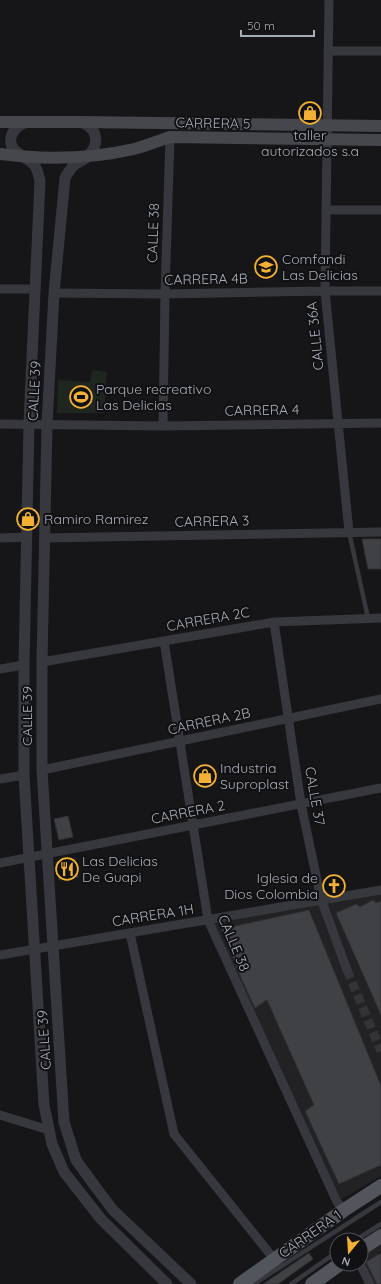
<svg xmlns="http://www.w3.org/2000/svg" width="381" height="1284" font-family="Quicksand,sans-serif">
<style>
.built{fill:#222225}
.green{fill:#1e261f}
.building{fill:#404145;stroke:#303034}
.lines{fill:none;stroke-linecap:round;stroke-linejoin:round}
.minor-tunnel{stroke:#333438;stroke-width:9;stroke-dasharray:9 4.5;stroke-linecap:butt}
.service{stroke:#37383d;stroke-width:4.5}
.minor{stroke:#37383d;stroke-width:9}
.tertiary{stroke:#37383d;stroke-width:11}
.secondary{stroke:#45474d;stroke-width:12}
.primary{stroke:#53555c;stroke-width:14}
.labels{text-anchor:middle;stroke-width:4;stroke-linejoin:round;paint-order:stroke}
.street-label{font-size:14px;fill:#a8adb8;stroke:#111113}
.poi-label{font-size:14px;fill:#a8adb8;stroke:#111113;text-anchor:start}
</style>
<rect width="100%" height="100%" fill="#161618"/>
<path class="built" d="M 381,890 L 381,1176 L 337,1202 L 208,920 Z
M 381,1236 L 381,1251 L 378,1253 L 381,1259 L 381,1284 L 370,1284 L 361,1264 L 361,1249 Z"/>
<path class="green" d="M 92,370 L 107,372 L 104,413 L 57,413 L 58,380 L 90,382 Z"/>
<path class="building" d="M 362,539 L 381,539 L 381,569 L 368,569 Z
M 68,816 L 73,837 L 59,840 L 54,819 Z
M 75,859 L 78,877 L 59,880 L 56,862 Z
M 373,900 L 376,903 L 381,901 L 381,1015 L 336,913 L 356,904 L 360,907 Z
M 309,910 L 381,1086 L 381,1165 L 339,1184 L 305,1111 L 314,1105 L 267,1000 L 255,1008 L 241,978 L 222,929 Z
M 309,1253 L 313,1259 L 278,1284 L 263,1284 Z
M 381,1253 L 381,1284 L 377,1284 L 366,1262 Z"/>
<g class="lines">
<path class="minor-tunnel" d="M 347,970 L 381,1051"/>
<path class="service" d="M 349,532 L 368,618
M 356,1240 L 381,1224
M 254,1284 L 381,1202
M 291,1284 L 337,1252"/>
<path class="minor" d="M 329,0 L 325,291 L 349,532
M 328,51 L 381,51
M 326,210 L 381,210
M 0,289 L 34,289
M 54,293 L 165,294 L 325,291 L 381,291
M 0,424 L 163,426 L 381,423
M 163,426 L 165,294 L 170,137
M 0,538 L 27,537
M 44,538 L 381,532
M 274,622 L 301,804 L 321,899 L 347,970
M 164,641 L 208,920 L 337,1202 L 344,1210
M 42,662 L 274,622 L 381,618
M 0,669 L 24,665
M 42,770 L 381,699
M 0,779 L 24,775
M 0,863 L 381,788
M 130,933 L 174,1134 L 274,1259
M 0,955 L 381,890
M 0,1115 L 49,1130
M 360,1264 L 370,1284"/>
<path class="tertiary" d="M 29,122 C 21,124 16,126 12,134 C 5,153 27,155 35,166 C 38,171 39,177 40,181 L 29,424 L 24,665 L 24,775 L 44,1105 L 52,1144 L 64,1172 L 101,1219 L 167,1284
M 80,122 C 97,127 101,143 88,156 C 84,161 76,162 72,167 C 70,170 67,174 65,178 L 54,293 L 47,425 L 42,662 L 42,770 L 64,1122 L 76,1160 L 97,1189 L 113,1210 L 191,1284"/>
<path class="secondary" d="M 0,122 L 80,122 L 381,126
M 0,154 C 45,160 90,159 134,149 C 146,146 158,141 170,137 L 381,140"/>
<path class="primary" d="M 361,1249 L 381,1236
M 240,1284 L 344,1210 L 381,1186
M 312,1284 L 340,1264"/>
</g>
<defs>
<g id="shop-ring" transform="scale(1.15)"><circle r="9.5" fill="#111113" stroke="#f2b134" stroke-width="1.5"/><path d="M-5-2.5h2.3a2.7 3.5 0 0 1 5.4 0H5L5.5 6h-11ZM-1.5-2.5h3a1.5 2.3 0 0 0-3 0Z" fill="#f2b134"/></g>
<g id="school-ring" transform="scale(1.15)"><circle r="9.5" fill="#111113" stroke="#f2b134" stroke-width="1.5"/><path d="M0-5L7-2L0 1L-7-2ZM-4 1L0 2.5L4 1V4Q0 6-4 4Z" fill="#f2b134"/></g>
<g id="stadium-ring" transform="scale(1.15)"><circle r="9.5" fill="#111113" stroke="#f2b134" stroke-width="1.5"/><path d="M0-5a6.5 5 0 1 0 0 10a6.5 5 0 1 0 0-10ZM-3.5-1.8h7v3.6h-7Z" fill="#f2b134"/></g>
<g id="restaurant-ring" transform="scale(1.15)"><circle r="9.5" fill="#111113" stroke="#f2b134" stroke-width="1.5"/><path d="M-5-6h1v4h1v-4h1v4h1v-4h1v5L-1.5 .5V6h-2V.5L-5-1ZM5-6V6H3V1.5H1.5Q1.5-4 5-6Z" fill="#f2b134"/></g>
<g id="church-ring" transform="scale(1.15)"><circle r="9.5" fill="#111113" stroke="#f2b134" stroke-width="1.5"/><path d="M-1.2-6h2.4v3.5h3.3v2.4h-3.3V6h-2.4V-.1h-3.3v-2.4h3.3Z" fill="#f2b134"/></g>
</defs>
<g fill-rule="evenodd">
<use href="#shop-ring" x="310" y="113"/>
<use href="#school-ring" x="266" y="267"/>
<use href="#stadium-ring" x="81" y="397"/>
<use href="#shop-ring" x="28" y="519"/>
<use href="#shop-ring" x="205" y="776"/>
<use href="#restaurant-ring" x="67" y="869"/>
<use href="#church-ring" x="334" y="886"/>
</g>
<g class="labels">
<g class="street-label">
<text transform="translate(213 123) rotate(1)" y="5">CARRERA 5</text>
<text transform="translate(153 233) rotate(-88)" y="5">CALLE 38</text>
<text transform="translate(206 279) rotate(-1)" y="5">CARRERA 4B</text>
<text transform="translate(315 336) rotate(-96)" y="5">CALLE 36A</text>
<text transform="translate(34 391) rotate(-87)" y="5">CALLE 39</text>
<text transform="translate(262 410) rotate(-1)" y="5">CARRERA 4</text>
<text transform="translate(212 521) rotate(-1)" y="5">CARRERA 3</text>
<text transform="translate(208 619) rotate(-10)" y="5">CARRERA 2C</text>
<text transform="translate(27 716) rotate(-90)" y="5">CALLE 39</text>
<text transform="translate(209 721) rotate(-12)" y="5">CARRERA 2B</text>
<text transform="translate(315 796) rotate(80)" y="5">CALLE 37</text>
<text transform="translate(188 812) rotate(-11)" y="5">CARRERA 2</text>
<text transform="translate(153 915) rotate(-9)" y="5">CARRERA 1H</text>
<text transform="translate(234 943) rotate(67)" y="5">CALLE 38</text>
<text transform="translate(44 1040) rotate(-94)" y="5">CALLE 39</text>
<text transform="translate(310 1234) rotate(-35)" y="5">CARRERA 1</text>
</g>
<g class="poi-label">
<text x="310" y="140" text-anchor="middle">taller<tspan x="310" dy="16">autorizados s.a</tspan></text>
<text x="282" y="264">Comfandi<tspan x="282" dy="16">Las Delicias</tspan></text>
<text x="96" y="394">Parque recreativo<tspan x="96" dy="16">Las Delicias</tspan></text>
<text x="44" y="524">Ramiro Ramirez</text>
<text x="220" y="773">Industria<tspan x="220" dy="16">Suproplast</tspan></text>
<text x="82" y="866">Las Delicias<tspan x="82" dy="16">De Guapi</tspan></text>
<text x="318" y="883" text-anchor="end">Iglesia de<tspan x="318" dy="16">Dios Colombia</tspan></text>
</g>
</g>
<g transform="translate(349 1252) rotate(198)"><circle r="19" fill="#111113" stroke="#4d4f55"/>
<path d="M0-3L7 15L0 10L-7 15Z" fill="#f2b134"/>
<text y="-6" font-size="11" font-weight="bold" text-anchor="middle" fill="#a8adb8">N</text>
</g>
<path d="M241 30v6h73v-6" fill="none" stroke="#a8adb8" stroke-width="2"/>
<text x="247" y="30" font-size="12" fill="#a8adb8" stroke="#111113" stroke-width="3" paint-order="stroke">50 m</text>
</svg>
